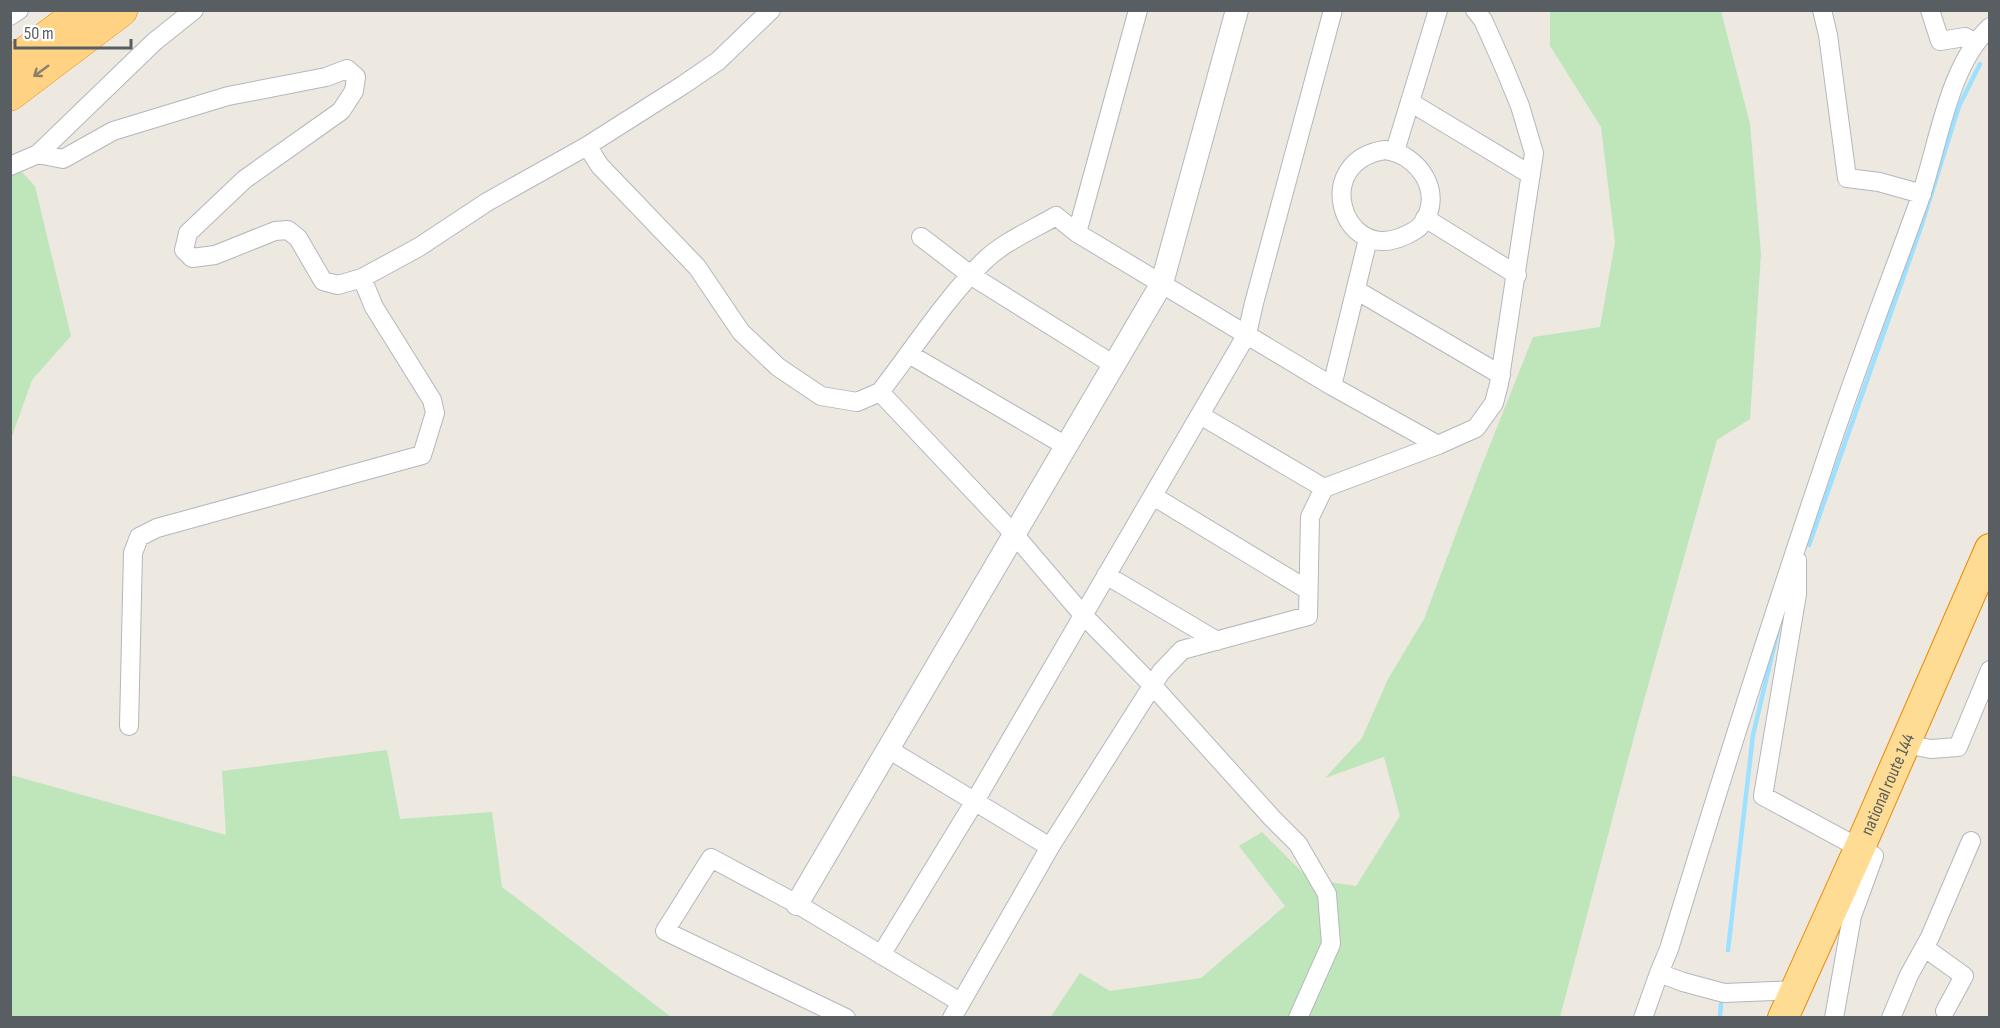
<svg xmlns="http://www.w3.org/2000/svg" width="2000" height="1028" font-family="'Sofia Sans Condensed',sans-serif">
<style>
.green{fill:#bfe6ba}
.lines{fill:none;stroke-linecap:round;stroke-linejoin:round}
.stream{stroke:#9de0ff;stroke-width:4.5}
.minor-casing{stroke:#b3b7bc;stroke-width:20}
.tertiary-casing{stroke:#b3b7bc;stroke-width:24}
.trunk-casing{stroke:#ec8700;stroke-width:32}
.motorway-casing{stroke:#ec8700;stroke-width:34}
.minor{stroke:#fff;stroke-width:18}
.tertiary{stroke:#fff;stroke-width:22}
.trunk{stroke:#ffdc93;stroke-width:30}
.motorway{stroke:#ffd284;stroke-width:33}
.oneway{stroke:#8b816c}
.labels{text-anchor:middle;stroke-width:4.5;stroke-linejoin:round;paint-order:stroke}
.street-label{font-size:18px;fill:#595e62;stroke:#fff}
</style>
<rect width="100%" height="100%" fill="#ede8e0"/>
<path class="green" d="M 1550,11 L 1721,11 L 1750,124 L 1761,254 L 1750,419 L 1717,440 L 1639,718 L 1560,1017 L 1050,1018 L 1080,973 L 1110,991 L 1201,978 L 1285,906 L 1239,846 L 1262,832 L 1309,879 L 1356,886 L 1400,816 L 1384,757 L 1325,778 L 1362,738 L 1388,679 L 1424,619 L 1480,470 L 1533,337 L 1600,327 L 1615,242 L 1601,127 L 1550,46 Z
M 20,170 L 35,186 L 71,336 L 32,380 L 11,439 L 10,177 Z
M 387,750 L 400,819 L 492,812 L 502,887 L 671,1017 L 11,1017 L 11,775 L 226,835 L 222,771 Z"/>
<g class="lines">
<path class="stream" d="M 1809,545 L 1920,230 L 1959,106 L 1980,64
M 1728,950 L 1753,735 L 1778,630
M 1720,1018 L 1721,1004"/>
<g class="minor-casing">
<path id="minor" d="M 1822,10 L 1828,35 L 1847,178 L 1879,182 L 1922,194
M 1930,10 L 1940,41 L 1965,37 L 1975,43
M 10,16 L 19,10
M 1410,102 L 1531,175
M 587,146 L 600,166 L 697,267 L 741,332 L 778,367 L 821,396 L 857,402 L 880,392
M 1385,150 C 1419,154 1445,194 1422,224 C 1417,231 1407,235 1399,238 C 1341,259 1312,161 1385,150 Z
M 1395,151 L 1438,10
M 38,154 L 63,159 L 113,131 L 228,96 L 326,77 L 347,69 L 356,77 L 354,91 L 341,111 L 245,179 L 188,233 L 184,250 L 192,258 L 215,255 L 275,231 L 288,230 L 298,238 L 323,281 L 338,285 L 362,278 L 419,247 L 487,202 L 587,146 L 683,85 L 718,61 L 771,10
M 10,166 L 38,154 L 154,42 L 194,10
M 1425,218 L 1517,275
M 1077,233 L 1138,10
M 921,237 L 972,276 L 1114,365
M 1356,290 L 1501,375
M 909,354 L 1066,446
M 1332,386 L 1368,239
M 1200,415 L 1324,488
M 1153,496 L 1308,590
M 1797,560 L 1797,594 L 1763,796 L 1874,856 L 1852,916 L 1834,1018
M 1106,575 L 1217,641
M 129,726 L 133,553 L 139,537 L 157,528 L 422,455 L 435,413 L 432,400 L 374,307 L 362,278
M 1905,744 L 1931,749 L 1958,747 L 1990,670
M 888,749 L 1050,847
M 1925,948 L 1964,976 L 1945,1011
M 881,955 L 975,801 L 1247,334 L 1254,303 L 1333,10
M 1796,990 L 1724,993 L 1683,982 L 1659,973 L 1669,949 C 1718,789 1768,630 1822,471 C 1851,382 1885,295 1917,207 C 1938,151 1946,68 1990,27
M 846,1018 L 665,931 L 711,858 L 797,904 L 960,1002
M 952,1018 L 1050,847 L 1161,672 L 1182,650 L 1308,616 L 1310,517 L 1324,488 L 1438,445 L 1476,428 L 1494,403 L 1499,384 L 1534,153 L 1520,106 L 1504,67 L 1483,20 L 1475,10
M 1298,1018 L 1331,944 L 1327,894 L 1298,844 L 1272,818 L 1153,686 L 1083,615 L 1014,534 L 880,392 C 912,351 946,298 983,262 C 1003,242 1032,230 1056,216 L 1077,233 L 1332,386 L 1438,445
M 1643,1018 L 1659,973
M 1891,1018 L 1909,975 L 1930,937 L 1971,841"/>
</g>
<g class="tertiary-casing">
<path id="tertiary" d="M 797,904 L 1162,283 L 1237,10"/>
</g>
<g class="trunk-casing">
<g id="trunk">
<path id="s1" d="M 1783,1018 L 1860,847 L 1990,549"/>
</g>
</g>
<g class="motorway-casing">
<path id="motorway" d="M 10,65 L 84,10
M 10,94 L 121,10"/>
</g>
<use href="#minor" class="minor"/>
<use href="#tertiary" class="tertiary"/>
<use href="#trunk" class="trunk"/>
<use href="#motorway" class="motorway"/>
</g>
<defs><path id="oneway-shaft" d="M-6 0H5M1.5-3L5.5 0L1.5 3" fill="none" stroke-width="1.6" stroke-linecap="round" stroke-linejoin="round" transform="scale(1.5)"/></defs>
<use class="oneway" href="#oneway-shaft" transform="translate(41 71) rotate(144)"/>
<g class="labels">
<g class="street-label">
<text dy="6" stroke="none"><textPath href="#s1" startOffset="256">national route 144</textPath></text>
</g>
</g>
<rect width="2000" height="1028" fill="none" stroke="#595e62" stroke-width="24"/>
<path d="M15 39v9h116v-9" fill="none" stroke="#595e62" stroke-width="3"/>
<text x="24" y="39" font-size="18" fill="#595e62" stroke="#ffffff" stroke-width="4.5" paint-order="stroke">50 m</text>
</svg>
